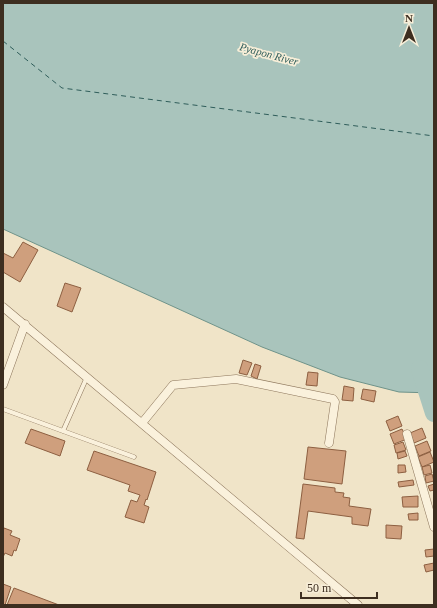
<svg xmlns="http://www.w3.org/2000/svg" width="437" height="608" font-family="Georgia,serif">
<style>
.water{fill:#a9c4bc;stroke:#6f938a}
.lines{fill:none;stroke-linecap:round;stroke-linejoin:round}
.river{stroke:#a9c4bc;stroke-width:18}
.ferry{stroke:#2f5d5a;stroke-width:1;stroke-dasharray:5 4;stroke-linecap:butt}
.building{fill:#cf9f7d;stroke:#8d5f41}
.lane-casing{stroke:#8d765c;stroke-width:5}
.street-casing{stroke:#8d765c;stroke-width:9}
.lane{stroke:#faf1dc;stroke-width:4}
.street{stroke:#faf1dc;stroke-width:8}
.labels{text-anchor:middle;stroke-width:3.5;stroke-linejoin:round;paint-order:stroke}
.water-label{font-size:11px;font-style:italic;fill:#2f5d5a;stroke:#f7eed8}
</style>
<rect width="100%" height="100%" fill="#f0e4c8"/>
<path class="water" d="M 3,3 L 434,3 L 434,393 L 399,392 L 340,377 L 262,347 L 3,229 Z"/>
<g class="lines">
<path class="river" d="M 420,369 L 434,413"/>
<path class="ferry" d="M 3,41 L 62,88 L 434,136"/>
</g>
<path class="building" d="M 23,242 L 38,250 L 20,282 L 3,272 L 3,253 L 13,258 Z
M 65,283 L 81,288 L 72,312 L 57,306 Z
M 243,360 L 252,363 L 247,375 L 239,373 Z
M 255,364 L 261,366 L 257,379 L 251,376 Z
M 308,372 L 318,373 L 317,386 L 306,385 Z
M 344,386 L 354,388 L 353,401 L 342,400 Z
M 363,389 L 376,391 L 374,402 L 361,399 Z
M 398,416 L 402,426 L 390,431 L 386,421 Z
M 422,428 L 426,438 L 414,443 L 410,433 Z
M 31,429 L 65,441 L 60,456 L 25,443 Z
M 402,429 L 407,439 L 394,444 L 390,434 Z
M 427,441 L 431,451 L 419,456 L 415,446 Z
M 403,442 L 406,450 L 396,453 L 394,445 Z
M 308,447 L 346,451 L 342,484 L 304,479 Z
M 94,451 L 156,472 L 147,500 L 146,499 L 144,505 L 149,507 L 144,523 L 125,517 L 131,500 L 137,502 L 140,495 L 128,491 L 130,485 L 87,470 Z
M 405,451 L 407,456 L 398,459 L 397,453 Z
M 430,452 L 434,462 L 422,467 L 418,457 Z
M 398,465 L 405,465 L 406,472 L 398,473 Z
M 430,465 L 432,473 L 424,475 L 422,467 Z
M 432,474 L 434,481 L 426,483 L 425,476 Z
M 413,480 L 414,485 L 399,487 L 398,482 Z
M 303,484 L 335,488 L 335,492 L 344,493 L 343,497 L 350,498 L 349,506 L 371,509 L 368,526 L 352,524 L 352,517 L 308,511 L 304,539 L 296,538 Z
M 434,484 L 434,490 L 430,491 L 428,486 Z
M 418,496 L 418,507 L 403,507 L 402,497 Z
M 418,513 L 418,520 L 409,520 L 408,514 Z
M 386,525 L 402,526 L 401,539 L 386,538 Z
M 4,528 L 12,531 L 10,535 L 20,539 L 16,551 L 14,550 L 12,556 L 5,553 L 3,557 L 3,532 Z
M 434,549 L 434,556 L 426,557 L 425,550 Z
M 434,563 L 434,570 L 426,572 L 424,565 Z
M 3,584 L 11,587 L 5,605 L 3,605 Z
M 14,588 L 59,605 L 7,605 Z"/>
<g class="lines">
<g class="lane-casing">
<path id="lane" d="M 3,409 L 134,457
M 63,431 L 87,377"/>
</g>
<g class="street-casing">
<path id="street" d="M 3,307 L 358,605
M 3,385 L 25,324
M 142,423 L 173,385 L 236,379 L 333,399 L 335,402 L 329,443
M 407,434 L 434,527"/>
</g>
<use href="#lane" class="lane"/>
<use href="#street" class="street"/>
</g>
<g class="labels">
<g class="water-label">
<text transform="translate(269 54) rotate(15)" y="4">Pyapon River</text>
</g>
</g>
<rect width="437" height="608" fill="none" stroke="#3d2e20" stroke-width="8"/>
<g transform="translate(409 28)" stroke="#f7eed8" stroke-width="3" paint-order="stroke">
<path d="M0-3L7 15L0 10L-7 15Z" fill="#3d2e20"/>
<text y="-6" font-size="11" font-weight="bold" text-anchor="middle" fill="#3d2e20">N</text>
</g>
<path d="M301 592v6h76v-6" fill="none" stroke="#3d2e20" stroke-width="2"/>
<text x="307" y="592" font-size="12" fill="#3d2e20" stroke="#f7eed8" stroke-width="3" paint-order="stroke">50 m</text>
</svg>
